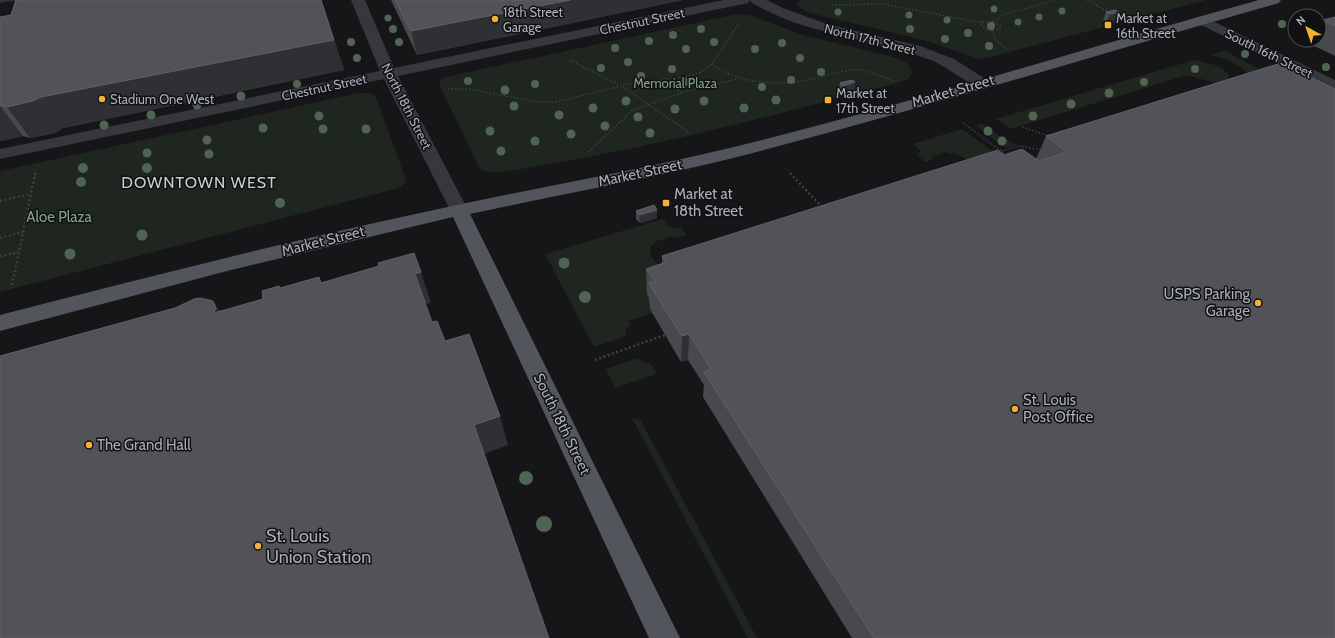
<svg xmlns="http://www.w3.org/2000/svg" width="1335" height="638" font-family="Cabin,sans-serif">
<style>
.green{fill:#1e261f}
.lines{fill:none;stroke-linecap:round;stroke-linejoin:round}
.path-far1{stroke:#3d3f44;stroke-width:1.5;stroke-dasharray:1.5 2;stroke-linecap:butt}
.path{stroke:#3d3f44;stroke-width:2.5;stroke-dasharray:2 2.5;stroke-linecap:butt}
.minor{fill:#37383d;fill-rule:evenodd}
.major{fill:#53555c;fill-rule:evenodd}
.tree{fill:#506452}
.wall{fill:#47494d}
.shaded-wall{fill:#2f3033}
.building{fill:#525359;stroke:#5f6168}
.poi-dot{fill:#f2b134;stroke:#111113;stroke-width:1.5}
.labels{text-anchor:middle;stroke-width:3;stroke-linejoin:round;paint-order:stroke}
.far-poi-label{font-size:13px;fill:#a8adb8;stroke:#111113;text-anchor:start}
.far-street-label{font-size:13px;fill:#a8adb8;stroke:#111113}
.far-park-label{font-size:13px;fill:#7fa381;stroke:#111113}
.street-label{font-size:15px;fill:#a8adb8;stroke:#111113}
.poi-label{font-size:15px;fill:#a8adb8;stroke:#111113;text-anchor:start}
.park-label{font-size:15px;fill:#7fa381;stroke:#111113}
.neighbourhood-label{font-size:16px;letter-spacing:1px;fill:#c9ccd4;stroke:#111113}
.near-poi-label{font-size:18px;fill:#a8adb8;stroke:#111113;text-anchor:start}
</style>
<rect width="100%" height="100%" fill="#161618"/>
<path class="green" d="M 801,0 L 1206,0 L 991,57 L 980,59 L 973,57 L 924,40 L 809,13 L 796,5 Z
M 737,14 L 749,15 L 806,36 L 898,58 L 909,65 L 912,72 L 909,78 L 904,81 C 769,117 634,152 496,173 L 483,171 L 479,167 L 439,84 L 441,79 L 450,76 Z
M 1225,51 L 1276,78 L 1250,76 C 1240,64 1226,59 1211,55 Z
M 1194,60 L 1219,66 L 1229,74 L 1228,80 L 1219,84 L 1187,75 L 1010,129 L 996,119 Z
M 359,93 L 371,93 L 376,97 L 405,177 L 405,183 L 399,188 L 0,292 L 0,171 Z
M 982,124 L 1002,138 L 1017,145 L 1006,148 L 975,125 Z
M 962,129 L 1014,167 L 973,163 L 955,153 L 950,154 L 947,152 L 931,157 L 934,159 L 925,162 L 917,155 L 921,151 L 913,144 Z
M 663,219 C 668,227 671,230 681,227 L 687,235 L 676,238 L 674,236 L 654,242 L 655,245 L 650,246 L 651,256 L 660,268 L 655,307 L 652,313 L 628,321 L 631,325 C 626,328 625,331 626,336 L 594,347 L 545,254 Z
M 638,358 L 642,362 L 650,363 L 657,374 L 615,388 L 606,369 Z
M 632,418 L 641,421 L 757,638 L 748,638 Z"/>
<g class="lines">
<path class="path-far1" d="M 1087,0 L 1122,19
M 832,5 L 883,4 L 982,23
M 983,22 L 992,22 L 1000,25 L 1001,28 C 994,32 987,31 981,25 Z
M 992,22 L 1003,15 L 1055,0
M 992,30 L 997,42 L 1007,49
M 570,60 L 621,86 L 690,133
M 712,64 L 738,25
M 668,80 L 676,85 L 679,93
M 448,89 L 468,89 L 538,102 L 556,102 L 629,84 L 686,77 L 702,72 L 712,64 C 738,85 782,86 813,79 C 827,76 841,70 855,70 C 869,70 882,77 894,81
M 963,123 L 1008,156
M 1022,127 L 1046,135 L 1050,138
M 1002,151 L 1019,146 L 1042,150
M 588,152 L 633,110 L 690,90 L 736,79"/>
<path class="path" d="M 1007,155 L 1008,156
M 790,173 L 822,207
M 0,201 L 31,194
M 0,238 L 23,232
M 0,256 L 19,252
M 12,285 L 36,170
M 595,360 L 665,335"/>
<path class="minor" d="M 351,0 L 365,0 L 394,68 L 724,0 L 750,0 L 748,3 L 743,4 L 398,76 L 468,210 L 466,214 L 459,216 L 452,214 L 450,210 L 384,79 L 0,159 L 0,149 L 380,71 Z
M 750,0 L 767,0 L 783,8 L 827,24 L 920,46 L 954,59 L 987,80 L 990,83 L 987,86 C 973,90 947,66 931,60 C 887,44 841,38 796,23 C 781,18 767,11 752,3 Z
M 1202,16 L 1335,80 L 1335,91 L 1197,23 L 1195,20 L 1197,17 Z"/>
<path class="major" d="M 1259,0 L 1281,0 L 1279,3 C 1101,53 924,109 745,155 C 655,178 562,194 470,214 L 680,638 L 649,638 L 453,217 L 227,271 L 0,331 L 0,315 C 152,276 304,237 457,205 C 550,185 645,169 738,146 C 913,103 1085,48 1259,0 Z"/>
</g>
<g class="tree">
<circle cx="994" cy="9" r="3.5"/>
<circle cx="1062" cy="11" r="3.5"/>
<circle cx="838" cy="12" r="3.5"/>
<circle cx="909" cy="15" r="3.5"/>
<circle cx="1039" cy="17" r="3.5"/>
<circle cx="388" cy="18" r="3.5"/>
<circle cx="947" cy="20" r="3.5"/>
<circle cx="1018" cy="22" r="3.5"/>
<circle cx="1282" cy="24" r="4"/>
<circle cx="991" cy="26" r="4"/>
<circle cx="393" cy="29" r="4"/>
<circle cx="701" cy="29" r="4"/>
<circle cx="910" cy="29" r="4"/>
<circle cx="968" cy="33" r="4"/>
<circle cx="673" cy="35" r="4"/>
<circle cx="945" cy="39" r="4"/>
<circle cx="649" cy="41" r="4"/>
<circle cx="351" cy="42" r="4"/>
<circle cx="399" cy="42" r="4"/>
<circle cx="714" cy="42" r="4"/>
<circle cx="782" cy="43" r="4"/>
<circle cx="989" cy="46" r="4"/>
<circle cx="615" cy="48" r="4"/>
<circle cx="686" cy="49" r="4"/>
<circle cx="755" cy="49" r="4"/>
<circle cx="1245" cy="54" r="4"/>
<circle cx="357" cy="58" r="4"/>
<circle cx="800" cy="58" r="4"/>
<circle cx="628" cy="62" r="4"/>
<circle cx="1326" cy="67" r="4"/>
<circle cx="601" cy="68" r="4"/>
<circle cx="672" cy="69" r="4"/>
<circle cx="1195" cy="69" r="4"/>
<circle cx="821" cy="72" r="4"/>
<circle cx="641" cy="76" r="4"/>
<circle cx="791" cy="80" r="4"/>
<circle cx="468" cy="81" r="4"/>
<circle cx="686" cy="82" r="4"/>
<circle cx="1144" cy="82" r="4"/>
<circle cx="297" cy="84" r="4"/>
<circle cx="535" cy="84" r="4"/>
<circle cx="762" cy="87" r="4"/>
<circle cx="505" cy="90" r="4.5"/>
<circle cx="1109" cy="93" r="4.5"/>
<circle cx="241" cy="96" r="4.5"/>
<circle cx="776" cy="100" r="4.5"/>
<circle cx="626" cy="101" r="4.5"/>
<circle cx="704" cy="101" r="4.5"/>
<circle cx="1071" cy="104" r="4.5"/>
<circle cx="197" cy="105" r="4.5"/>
<circle cx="514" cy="106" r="4.5"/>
<circle cx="593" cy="108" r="4.5"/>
<circle cx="744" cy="108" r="4.5"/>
<circle cx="675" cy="109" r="4.5"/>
<circle cx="151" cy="115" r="4.5"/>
<circle cx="559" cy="115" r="4.5"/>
<circle cx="319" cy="116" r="4.5"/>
<circle cx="1033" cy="116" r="4.5"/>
<circle cx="638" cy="117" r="4.5"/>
<circle cx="104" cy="125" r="4.5"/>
<circle cx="605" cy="126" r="4.5"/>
<circle cx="263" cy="128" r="4.5"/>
<circle cx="323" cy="129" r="4.5"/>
<circle cx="366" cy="129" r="4.5"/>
<circle cx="490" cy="131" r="4.5"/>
<circle cx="988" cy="131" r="4.5"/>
<circle cx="650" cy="133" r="4.5"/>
<circle cx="571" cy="134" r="4.5"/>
<circle cx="207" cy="140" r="4.5"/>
<circle cx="535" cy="141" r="4.5"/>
<circle cx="1002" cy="141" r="4.5"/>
<circle cx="501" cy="151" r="4.5"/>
<circle cx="147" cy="153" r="4.5"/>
<circle cx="209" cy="154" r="4.5"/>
<circle cx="83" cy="168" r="5"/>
<circle cx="147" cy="168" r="5"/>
<circle cx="81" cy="182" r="5"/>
<circle cx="280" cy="203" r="5"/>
<circle cx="142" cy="235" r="5.5"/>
<circle cx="70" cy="254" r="5.5"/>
<circle cx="564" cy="263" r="5.5"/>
<circle cx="585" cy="297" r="6"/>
<circle cx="526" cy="478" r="7"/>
<circle cx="544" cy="524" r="8"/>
</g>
<path class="wall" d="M 0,0 L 321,0 L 344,70 L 63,128 L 55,133 L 30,138 L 23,136 L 0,141 L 0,17 L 11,15 L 15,1 Z
M 391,0 L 683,0 L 417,55 Z
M 1106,12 L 1119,12 L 1115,19 L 1106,22 L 1103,20 Z
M 1335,17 L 1335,56 L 1308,43 L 1310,40 L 1319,40 L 1319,26 L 1323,20 Z
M 1295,20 L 1295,26 L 1292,25 Z
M 1281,63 L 1335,638 L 852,638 L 703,397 L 704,385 L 688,360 L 681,362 L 650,309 L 649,298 L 647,294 L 646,269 L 662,264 L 662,256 L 1004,155 L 1036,159 L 1046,136 Z
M 840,83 L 854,90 L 841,93 L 838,91 Z
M 657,210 L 657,218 L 640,223 L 636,219 L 636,211 Z"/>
<path class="shaded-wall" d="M 0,0 L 20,0 L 0,3 Z
M 321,0 L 344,70 L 63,128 L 55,133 L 30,138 L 7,107 L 41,97 Z
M 570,0 L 683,0 L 417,55 L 411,31 Z
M 1119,12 L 1115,19 L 1106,22 L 1110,14 Z
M 855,82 L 854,90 L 841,93 L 843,86 Z
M 0,106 L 23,136 L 0,141 Z
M 657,210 L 657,218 L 640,223 L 639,215 Z
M 421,272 L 431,303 L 425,304 L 415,274 Z
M 213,301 L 233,331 L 214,313 Z
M 689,334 L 688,360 L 681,362 L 682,336 Z
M 500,416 L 508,445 L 484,454 L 474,425 Z"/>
<path class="building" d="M 16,0 L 321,0 L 334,40 L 41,97 L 33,101 L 7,107 L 0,105 L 0,17 L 11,15 Z
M 395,0 L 570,0 L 411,31 Z
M 1115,10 L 1119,12 L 1110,14 L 1106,12 Z
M 1335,17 L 1335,26 L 1323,20 Z
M 1281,63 L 1335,89 L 1335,638 L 874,638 L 704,372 L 711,369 L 689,334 L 682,336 L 665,310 L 649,283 L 655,281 L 646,269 L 666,262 L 662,256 L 998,150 L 1004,155 L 1022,149 L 1039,161 L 1067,152 L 1046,136 Z
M 852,80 L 855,82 L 843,86 L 840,83 Z
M 654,205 L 657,210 L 639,215 L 636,211 Z
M 414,253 L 421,272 L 415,274 L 432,322 L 437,321 L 445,341 L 469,334 L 500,416 L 474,425 L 549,638 L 0,638 L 0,356 L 175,308 L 194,299 L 201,298 L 213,301 L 216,308 L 214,313 L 263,299 L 262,291 L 279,286 L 280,288 L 319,277 L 321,283 L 379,266 L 378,263 Z"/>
<g class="poi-dot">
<circle cx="495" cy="19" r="4"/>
<rect x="1104" y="21" width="8" height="8" rx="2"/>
<circle cx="102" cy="99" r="4"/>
<rect x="824" y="96" width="8" height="8" rx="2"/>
<rect x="662" y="199" width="8" height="8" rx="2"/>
<circle cx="1258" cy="303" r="4"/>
<circle cx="1015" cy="409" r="4"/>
<circle cx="89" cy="445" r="4"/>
<circle cx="258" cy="546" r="4"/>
</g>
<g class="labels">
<g class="far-poi-label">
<text x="503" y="17">18th Street<tspan x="503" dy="15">Garage</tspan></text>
<text x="1116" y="23">Market at<tspan x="1116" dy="15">16th Street</tspan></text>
<text x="836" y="98">Market at<tspan x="836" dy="15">17th Street</tspan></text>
<text x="110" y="104">Stadium One West</text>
</g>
<g class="far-street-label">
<text transform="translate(642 21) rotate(-12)" y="5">Chestnut Street</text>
<text transform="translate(870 39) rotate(14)" y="5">North 17th Street</text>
<text transform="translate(1269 53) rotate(26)" y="5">South 16th Street</text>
<text transform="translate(324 87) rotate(-12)" y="5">Chestnut Street</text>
<text transform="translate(407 106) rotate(63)" y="5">North 18th Street</text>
</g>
<g class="far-park-label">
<text x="675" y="88">Memorial Plaza</text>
</g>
<g class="street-label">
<text transform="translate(953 91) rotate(-16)" y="5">Market Street</text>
<text transform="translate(640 173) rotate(-12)" y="5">Market Street</text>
<text transform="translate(323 241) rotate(-14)" y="5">Market Street</text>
<text transform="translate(562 424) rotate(64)" y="5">South 18th Street</text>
</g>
<g class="poi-label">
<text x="674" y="199">Market at<tspan x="674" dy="17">18th Street</tspan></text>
<text x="1250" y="299" text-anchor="end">USPS Parking<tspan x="1250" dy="17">Garage</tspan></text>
<text x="1023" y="405">St. Louis<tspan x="1023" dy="17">Post Office</tspan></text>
<text x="97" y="450">The Grand Hall</text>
</g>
<g class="park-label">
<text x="59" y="222">Aloe Plaza</text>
</g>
<g class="neighbourhood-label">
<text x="199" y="188">DOWNTOWN WEST</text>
</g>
<g class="near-poi-label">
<text x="266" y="542">St. Louis<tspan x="266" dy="21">Union Station</tspan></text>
</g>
</g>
<g transform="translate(1307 28) rotate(320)"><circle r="19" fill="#111113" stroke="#4d4f55"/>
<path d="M0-3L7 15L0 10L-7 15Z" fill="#f2b134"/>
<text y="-6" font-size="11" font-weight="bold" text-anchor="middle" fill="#a8adb8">N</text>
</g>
</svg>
